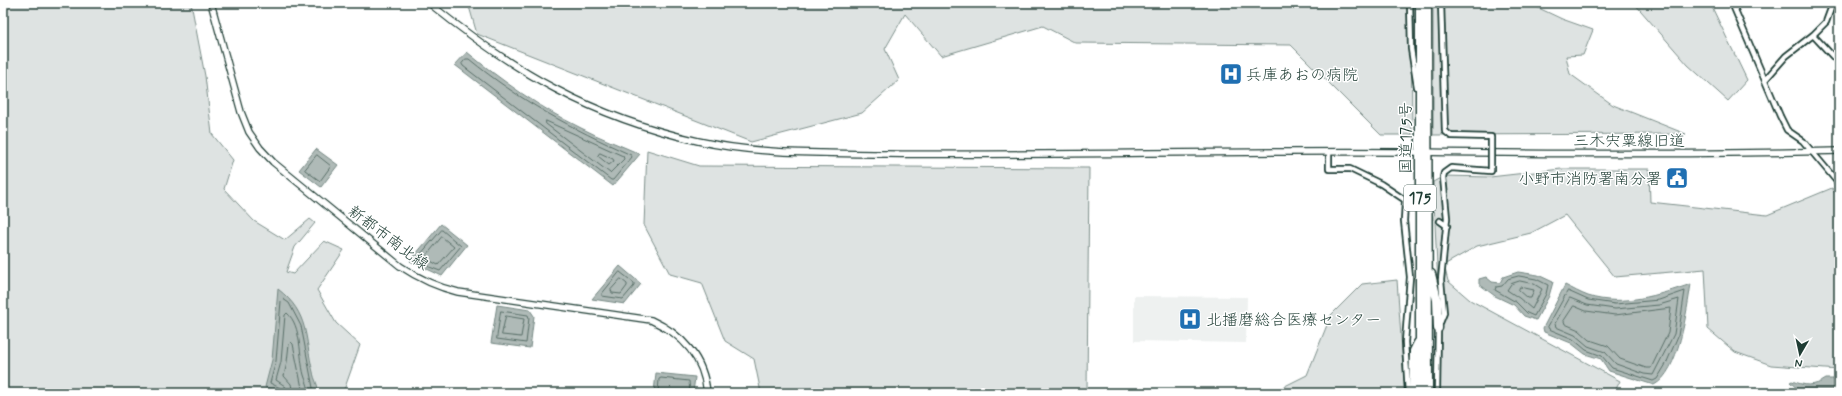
<svg xmlns="http://www.w3.org/2000/svg" width="1842" height="396" font-family="Mynerve,'Klee One',sans-serif">
<style>
.built{fill:#eef1f0}
.green{fill:#dee3e2;stroke:#7e908b}
.water{fill:#afbab7;stroke:#758883}
.lines{fill:none;stroke-linecap:round;stroke-linejoin:round}
.shore{stroke:#596f68;stroke-width:1}
.minor-tunnel{stroke:#d2d8d6;stroke-width:4.5;stroke-dasharray:4.5 2;stroke-linecap:butt}
.minor-casing{stroke:#1f3d34;stroke-width:8}
.tertiary-casing{stroke:#1f3d34;stroke-width:8}
.trunk-casing{stroke:#1f3d34;stroke-width:11}
.minor{stroke:#fff;stroke-width:4.5}
.tertiary{stroke:#fff;stroke-width:5.5}
.trunk{stroke:#fff;stroke-width:8}
.minor-bridge-casing{stroke:#1f3d34;stroke-width:8;stroke-linecap:butt}
.minor-bridge{stroke:#fff;stroke-width:4.5}
.labels{text-anchor:middle;stroke-width:3;stroke-linejoin:round;paint-order:stroke}
.shield{fill:#fff;stroke:#627771;stroke-width:1}
.shield-label{font-size:15px;font-weight:bold;fill:#1f3d34}
.poi-label{font-size:16px;fill:#1f3d34;stroke:#fff;text-anchor:start}
.street-label{font-size:16px;fill:#1f3d34;stroke:#fff}
</style>
<rect width="100%" height="100%" fill="#fff"/>
<filter id="ink" filterUnits="userSpaceOnUse"><feTurbulence type="fractalNoise" baseFrequency=".025" numOctaves="2"/><feDisplacementMap in="SourceGraphic" scale="8" xChannelSelector="R" yChannelSelector="G"/><feConvolveMatrix kernelMatrix="1 2 1 2 8 2 1 2 1" color-interpolation-filters="sRGB"/></filter>
<g filter="url(#ink)">
<path class="built" d="M 1134,296 L 1247,297 L 1246,343 L 1134,341 Z"/>
<path class="green" d="M 3,3 L 191,3 L 205,76 L 212,134 L 233,160 L 224,189 L 254,221 L 285,240 L 310,219 L 315,223 L 295,247 L 286,272 L 293,274 L 324,241 L 344,250 L 317,290 L 336,323 L 360,345 L 343,393 L 3,393 Z
M 468,3 L 1411,3 L 1412,135 L 1381,135 L 1291,45 L 1076,43 L 1043,26 L 941,56 L 905,14 L 885,49 L 899,80 L 862,113 L 751,142 L 477,34 Z
M 1433,3 L 1528,3 L 1562,19 L 1593,30 L 1583,55 L 1566,56 L 1570,74 L 1613,105 L 1686,134 L 1433,135 Z
M 1634,3 L 1710,3 L 1747,80 L 1728,101 L 1688,65 Z
M 647,150 L 699,166 L 1089,168 L 1087,393 L 761,393 L 754,359 L 725,341 L 702,283 L 670,274 L 644,225 Z
M 1561,169 L 1649,169 L 1650,202 L 1767,215 L 1832,188 L 1839,200 L 1839,370 L 1771,365 L 1735,352 L 1708,329 L 1705,269 L 1615,277 L 1565,215 L 1531,233 L 1477,246 L 1444,265 L 1448,281 L 1470,300 L 1620,381 L 1614,393 L 1439,393 L 1439,308 L 1433,182 L 1444,176 L 1490,177 Z
M 1397,280 L 1405,393 L 1271,393 L 1307,375 L 1331,315 L 1362,284 Z"/>
<path class="water" d="M 467,52 C 502,81 540,108 581,128 C 600,138 620,145 640,154 L 613,186 L 455,65 Z
M 316,149 L 338,165 L 321,187 L 299,170 Z
M 441,224 L 467,245 L 442,276 L 410,261 Z
M 620,266 L 641,284 L 625,304 L 592,299 Z
M 1518,272 L 1538,275 L 1553,282 L 1549,296 L 1536,320 L 1524,316 L 1514,305 L 1495,296 L 1479,284 L 1479,279 L 1486,277 L 1492,282 L 1500,283 L 1503,277 Z
M 1691,284 C 1687,309 1679,373 1654,385 L 1609,371 L 1601,359 L 1585,354 L 1571,343 L 1544,332 L 1543,328 L 1565,285 C 1573,289 1580,293 1588,296 C 1622,307 1659,295 1691,284 Z
M 278,289 C 310,314 304,337 313,372 C 314,380 319,385 318,393 L 284,393 L 265,387 L 272,360 Z
M 497,305 L 530,310 L 534,316 L 530,348 L 491,343 Z
M 656,373 L 695,377 L 693,393 L 654,393 Z
M 1826,379 L 1839,379 L 1839,393 L 1802,393 L 1790,382 L 1792,381 C 1805,386 1814,387 1826,379 Z"/>
<g class="lines">
<path class="shore" d="M 466,59 L 469,59 C 520,101 571,128 631,155 L 632,157 L 613,180 L 611,180 L 463,66 L 462,64 Z
M 546,121 L 623,156 L 624,159 L 610,173 L 546,124 Z
M 600,153 L 613,159 L 614,161 L 609,165 L 598,156 Z
M 317,155 L 331,166 L 320,181 L 305,170 Z
M 442,230 L 461,246 L 440,271 L 427,266 L 417,259 Z
M 442,237 L 454,247 L 438,265 L 425,258 Z
M 620,272 L 634,283 L 634,286 L 623,299 L 602,296 L 602,294 Z
M 1519,276 L 1536,279 L 1548,285 L 1546,294 L 1534,316 L 1527,313 L 1516,302 L 1495,290 L 1496,287 L 1502,286 L 1508,279 Z
M 621,279 L 627,284 L 627,286 L 621,294 L 612,293 L 611,290 Z
M 1520,281 L 1534,284 L 1542,289 L 1532,309 L 1519,298 L 1507,290 L 1511,284 Z
M 1520,287 L 1534,290 L 1531,298 L 1528,298 L 1519,290 Z
M 1568,291 L 1588,300 L 1615,304 L 1659,300 L 1685,291 L 1678,336 L 1666,364 L 1657,379 L 1653,381 L 1612,368 L 1602,356 L 1586,350 L 1573,339 L 1549,329 L 1548,327 Z
M 1570,298 L 1587,305 L 1615,309 L 1659,305 L 1679,299 L 1674,334 L 1653,375 L 1644,374 L 1616,364 L 1605,352 L 1588,346 L 1575,335 L 1556,327 L 1555,324 Z
M 1574,306 L 1586,311 L 1615,315 L 1671,308 L 1668,333 L 1651,368 L 1646,368 L 1620,359 L 1608,346 L 1590,340 L 1579,330 L 1565,324 L 1564,321 Z
M 501,311 L 528,315 L 529,318 L 526,343 L 497,339 Z
M 506,316 L 524,319 L 521,337 L 502,335 Z
M 282,393 L 280,388 L 270,383 L 276,361 L 281,301 L 283,299 L 289,303 L 301,326 L 314,393
M 287,393 L 285,386 L 276,380 L 281,362 L 285,315 L 287,313 C 302,326 299,357 304,375 C 306,382 309,386 309,393
M 293,393 L 291,384 L 284,376 L 287,362 L 289,344 L 291,342 L 293,344 L 303,393
M 658,393 L 659,379 L 661,378 L 689,381 L 690,393"/>
<path class="minor-tunnel" d="M 1427,214 L 1440,221"/>
<g class="minor-casing">
<path id="minor" d="M 1410,3 L 1411,49 L 1417,87
M 1441,3 L 1445,131 L 1451,136 L 1491,137 L 1491,139
M 1732,3 L 1780,116 L 1787,130 L 1803,141 L 1839,184
M 1813,35 L 1839,63
M 1765,80 L 1786,56 L 1813,35 L 1826,22 L 1833,3
M 1329,152 L 1329,169 L 1350,169 L 1381,184 L 1411,204
M 1405,201 L 1404,221 L 1410,277 L 1405,342 L 1408,393
M 1440,221 L 1447,226
M 1437,393 L 1438,328 L 1444,313 L 1441,280 L 1447,218 L 1443,177 L 1444,173 L 1451,168 L 1491,171 L 1491,169"/>
</g>
<g class="tertiary-casing">
<path id="tertiary" d="M 211,3 L 241,112 L 249,132 L 260,148 L 273,162 L 400,266 C 418,278 436,287 458,292 L 651,320 C 682,334 704,358 707,393
M 429,3 C 514,72 591,117 698,141 C 760,155 824,153 886,154 C 974,155 1061,154 1148,153 C 1238,152 1328,151 1417,152 C 1558,154 1699,155 1839,151"/>
</g>
<g class="trunk-casing">
<path id="trunk" d="M 1420,3 L 1420,393
M 1427,3 L 1428,393
M 1431,274 L 1437,300 L 1438,328
M 1413,393 L 1414,351 L 1418,343"/>
</g>
<use href="#minor" class="minor"/>
<use href="#tertiary" class="tertiary"/>
<use href="#trunk" class="trunk"/>
<g class="minor-bridge-casing">
<path id="minor-bridge" d="M 1491,139 L 1491,169"/>
</g>
<use href="#minor-bridge" class="minor-bridge"/>
</g>
</g>
<defs>
<g id="hospital-square" transform="scale(1.15)"><rect x="-9" y="-9" width="18" height="18" rx="4" fill="#1f6fb2" stroke="#fff"/><path d="M-5-5h3v3.5h4V-5h3V5h-3V1.5h-4V5h-3Z" fill="#fff"/></g>
<g id="civic-square" transform="scale(1.15)"><rect x="-9" y="-9" width="18" height="18" rx="4" fill="#1f6fb2" stroke="#fff"/><path d="M-.6-6.5H3V-4.5H.6V-3L4-1V1h2V6H-6V1h2V-1L-.6-3ZM-1.2 2.5V6h2.4V2.5Z" fill="#fff"/></g>
</defs>
<g fill-rule="evenodd">
<use href="#hospital-square" x="1231" y="74"/>
<use href="#civic-square" x="1677" y="178"/>
<use href="#hospital-square" x="1190" y="319"/>
</g>
<g class="labels">
<rect class="shield" x="1404" y="185" width="32" height="26" rx="3"/>
<g class="shield-label">
<text x="1420" y="203">175</text>
</g>
<g class="poi-label">
<text x="1246" y="80">兵庫あおの病院</text>
<text x="1662" y="184" text-anchor="end">小野市消防署南分署</text>
<text x="1206" y="325">北播磨総合医療センター</text>
</g>
<g class="street-label">
<text transform="translate(1405 138) rotate(-90)" y="6">国道175号</text>
<text x="1629" y="146">三木宍粟線旧道</text>
<text transform="translate(389 237) rotate(37)" y="6">新都市南北線</text>
</g>
</g>
<rect width="1842" height="396" fill="none" stroke="#fff" stroke-width="16"/>
<rect x="8" y="8" width="1826" height="380" fill="none" stroke="#1f3d34" stroke-width="1.5" filter="url(#ink)"/>
<g transform="translate(1800 354) rotate(189)" stroke="#ffffff" stroke-width="3" paint-order="stroke">
<path d="M0-3L7 15L0 10L-7 15Z" fill="#1f3d34"/>
<text y="-6" font-size="11" font-weight="bold" text-anchor="middle" fill="#1f3d34">N</text>
</g>
</svg>
